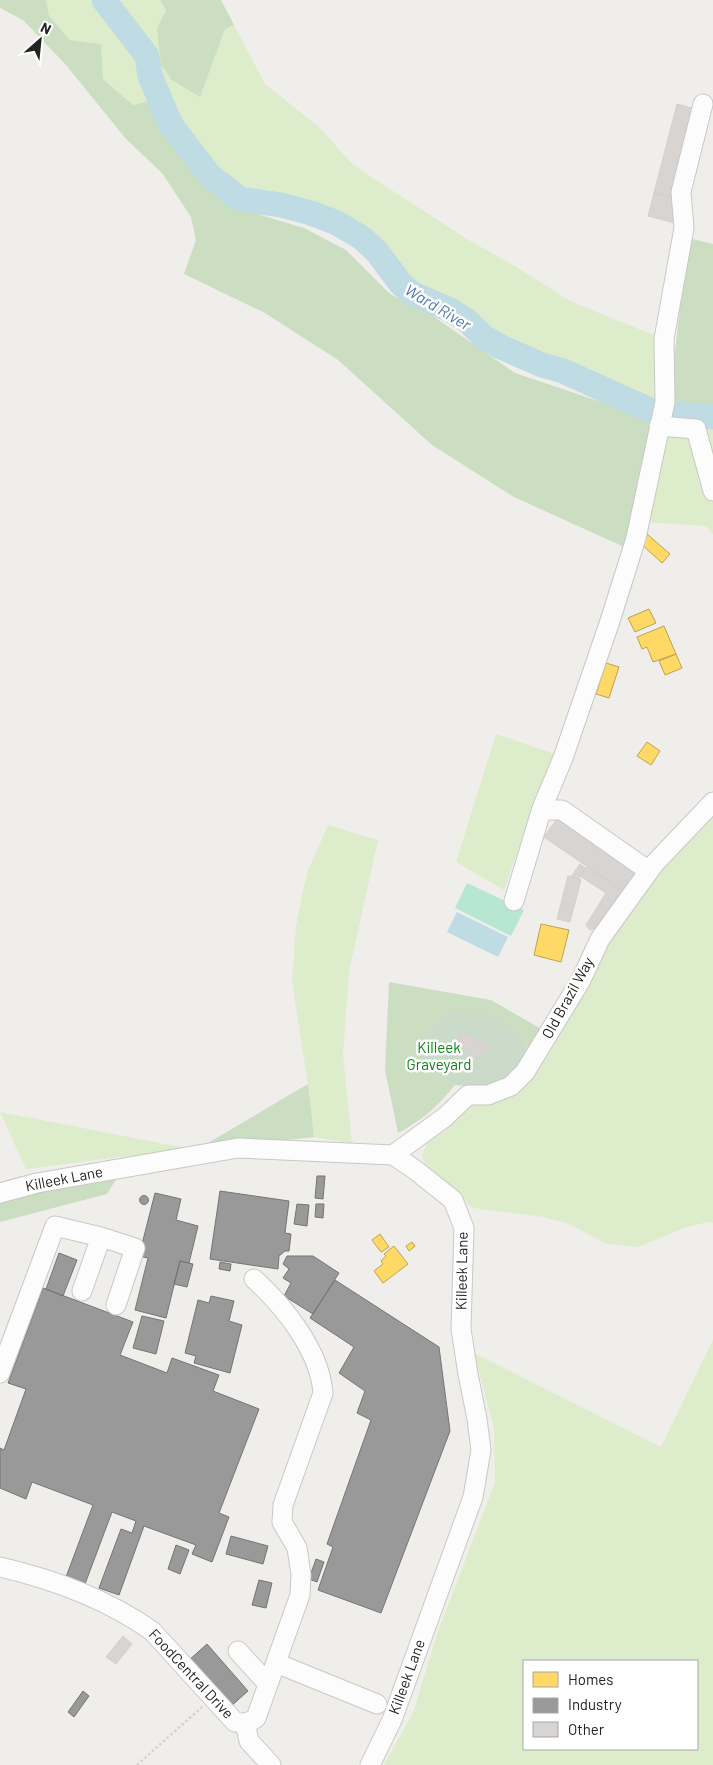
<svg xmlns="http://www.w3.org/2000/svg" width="713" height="1765" font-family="Barlow,sans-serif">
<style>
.grass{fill:#ddeccb;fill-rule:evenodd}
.forest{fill:#cbdec1}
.cemetery{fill:#cadbca;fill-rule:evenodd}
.pitch{fill:#b7e6d2}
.water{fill:#bfdbe3}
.homes{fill:#ffd966;stroke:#bda252}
.industry{fill:#999;stroke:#757575}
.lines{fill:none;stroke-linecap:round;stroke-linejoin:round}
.river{stroke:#bfdbe3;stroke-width:25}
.building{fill:#d7d4d2;stroke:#d3d0cc}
.minor-casing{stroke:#c9c8c7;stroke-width:21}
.path{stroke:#dccecd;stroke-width:2.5;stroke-dasharray:2.5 2.5;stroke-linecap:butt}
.minor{stroke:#fdfcfc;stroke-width:19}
.labels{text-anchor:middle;stroke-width:5;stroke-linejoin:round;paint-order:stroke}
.street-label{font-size:15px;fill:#222;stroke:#fff}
.park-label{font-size:15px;fill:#0c8416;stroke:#fff}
.water-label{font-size:16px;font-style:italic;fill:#4a7aab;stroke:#fff}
</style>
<rect width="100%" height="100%" fill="#f0eeeb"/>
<path class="grass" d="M 46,0 L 106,0 L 117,8 L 122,0 L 160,0 L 166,10 L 157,28 L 200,97 L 225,29 L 234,25 L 265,84 L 318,126 L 353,165 L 467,239 L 515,266 L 572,302 L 661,338 L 658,406 L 564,365 L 504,345 L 449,305 L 418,292 L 400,278 L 383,254 L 359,232 L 324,215 L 284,201 L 242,193 L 214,174 L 196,152 L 172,112 L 160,118 L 153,100 L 133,105 L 103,79 L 101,44 L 70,40 L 49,16 Z
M 667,416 L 713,420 L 713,534 L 706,526 L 644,522 Z
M 496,734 L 555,754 L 542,782 L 504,890 L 456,862 Z
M 713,810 L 713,1223 L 708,1222 L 687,1227 L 638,1247 L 607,1244 L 569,1224 L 543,1217 L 473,1208 L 426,1168 L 422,1155 L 430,1137 L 467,1107 L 499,1100 L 525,1086 L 557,1036 L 609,938 L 670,856 Z
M 328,825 L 378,840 L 349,972 L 343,1054 L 352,1143 L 314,1137 L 308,1084 L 292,982 L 296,926 L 307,873 Z
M 0,1112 L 196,1150 L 127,1156 L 26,1169 Z
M 713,1340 L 713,1765 L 384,1765 L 413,1713 L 438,1632 L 495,1482 L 494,1428 L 474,1353 L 661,1447 ZM 524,1661 L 697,1661 L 697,1749 L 524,1749 Z"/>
<path class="forest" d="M 0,0 L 46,0 L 49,16 L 70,40 L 101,44 L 103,79 L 133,105 L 153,100 L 160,118 L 206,181 L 247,211 L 304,228 L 346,250 L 390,294 L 430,314 L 515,373 L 655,420 L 647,464 L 624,547 L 514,497 L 432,445 L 338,360 L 265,313 L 184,274 L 196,240 L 191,217 L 162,173 L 126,139 L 66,65 L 23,20 L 0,8 Z
M 160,0 L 221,0 L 234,25 L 225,29 L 200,97 L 172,80 L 161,65 L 157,28 L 166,10 Z
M 688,238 L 713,244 L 713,407 L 673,401 L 675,352 Z
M 389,982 L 491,1000 L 543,1030 L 527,1048 L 521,1037 L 450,1011 L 419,1065 L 455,1085 C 436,1108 424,1119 398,1133 L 385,1070 Z
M 308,1084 L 314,1137 L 196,1150 Z
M 117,1178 L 107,1194 L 0,1222 L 0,1196 Z"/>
<path class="cemetery" d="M 450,1011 L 489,1015 L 521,1037 L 527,1048 L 513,1076 L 487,1088 L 455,1085 L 419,1065 L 425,1036 ZM 462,1032 L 489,1047 L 481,1060 L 455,1046 Z"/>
<path class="pitch" d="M 467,883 L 524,910 L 511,936 L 455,908 Z"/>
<path class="water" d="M 457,912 L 508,937 L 498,957 L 447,932 Z"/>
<path class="homes" d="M 647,534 L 670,554 L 662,563 L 639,542 Z
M 649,609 L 656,623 L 635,632 L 628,618 Z
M 664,626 L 676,654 L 653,662 L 647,647 L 642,649 L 637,637 Z
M 676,654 L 682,668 L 665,675 L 659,661 Z
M 606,663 L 619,667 L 609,698 L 596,694 Z
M 647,742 L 660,751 L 651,765 L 637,756 Z
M 541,924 L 569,930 L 561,962 L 534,955 Z
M 380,1234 L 389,1247 L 381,1252 L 372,1240 Z
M 412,1242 L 415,1246 L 409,1251 L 406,1246 Z
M 394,1246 L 408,1264 L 383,1283 L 374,1271 L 383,1264 L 381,1261 L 386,1256 L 384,1254 Z"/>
<path class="industry" d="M 317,1176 L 325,1176 L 323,1199 L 315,1198 Z
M 220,1191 L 289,1201 L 285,1233 L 291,1234 L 289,1251 L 285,1251 L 279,1256 L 278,1269 L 210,1259 Z
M 155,1193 L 181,1199 L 176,1220 L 198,1226 L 189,1263 L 180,1261 L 166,1318 L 135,1310 L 148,1258 L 139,1256 Z
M139.5 1200a4.5 4.5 0 1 1 9 0a4.5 4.5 0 1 1-9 0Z
M 297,1204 L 309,1205 L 307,1226 L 294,1224 Z
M 316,1204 L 324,1204 L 323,1218 L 315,1217 Z
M 59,1253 L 77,1260 L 63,1296 L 46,1289 Z
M 287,1256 L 313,1256 L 339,1273 L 313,1314 L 284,1296 L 291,1283 L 283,1278 L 289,1269 L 283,1264 Z
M 180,1261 L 193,1264 L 187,1287 L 174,1284 Z
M 220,1262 L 231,1264 L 230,1271 L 219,1269 Z
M 335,1280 L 439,1347 L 450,1431 L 381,1613 L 318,1590 L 333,1547 L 327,1544 L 371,1420 L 357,1413 L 365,1391 L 339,1373 L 354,1347 L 310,1318 Z
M 43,1288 L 133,1322 L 120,1355 L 167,1373 L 172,1358 L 219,1375 L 213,1391 L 259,1409 L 219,1513 L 229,1517 L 212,1562 L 192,1554 L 196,1545 L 144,1526 L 119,1595 L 99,1588 L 121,1529 L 132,1533 L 136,1521 L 112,1512 L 85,1584 L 66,1577 L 93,1505 L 32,1482 L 26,1499 L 0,1488 L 0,1448 L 4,1450 L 26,1389 L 8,1383 Z
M 211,1296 L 234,1301 L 229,1321 L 242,1325 L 230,1373 L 194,1363 L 196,1356 L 185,1353 L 198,1300 L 209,1303 Z
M 142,1316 L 164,1321 L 156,1354 L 133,1348 Z
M 231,1536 L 268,1546 L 263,1564 L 226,1554 Z
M 176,1545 L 189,1550 L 180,1574 L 168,1569 Z
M 316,1559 L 324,1562 L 317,1582 L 309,1579 Z
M 259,1580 L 272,1583 L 266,1608 L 252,1605 Z
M 207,1644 L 248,1691 L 229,1708 L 188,1661 Z
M 83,1691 L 89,1696 L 74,1717 L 68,1712 Z"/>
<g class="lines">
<path class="river" d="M 104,0 L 147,56 L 150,76 L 171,125 L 210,176 L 240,199 L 281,205 L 311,213 L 337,223 L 362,238 L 377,252 L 401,284 L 413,294 L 450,310 L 466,320 L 485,338 L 501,347 L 542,365 L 563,371 L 654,412 L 713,417"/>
</g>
<path class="building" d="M 677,104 L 699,110 L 676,198 L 654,193 Z
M 654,193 L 678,199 L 679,224 L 648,216 Z
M 561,813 L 640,869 L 623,891 L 544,837 Z
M 580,864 L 585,868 L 579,879 L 571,877 Z
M 587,866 L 623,891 L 599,927 L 590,930 L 586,925 L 606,893 L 580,876 Z
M 568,876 L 581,880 L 570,922 L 557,919 Z
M 462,1032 L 489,1046 L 481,1060 L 455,1045 Z
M 123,1636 L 132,1644 L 116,1664 L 106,1657 Z"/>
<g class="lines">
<g class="minor-casing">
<path id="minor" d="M 659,426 L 696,429 L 713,491
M 542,808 L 549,810 L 562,810 L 649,871
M 514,901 L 542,808 L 563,758 L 610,621 L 636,538 L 665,402 L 664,339 L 684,228 L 681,192 L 703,104
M 393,1155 L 445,1117 L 468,1095 L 488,1095 L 511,1086 L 525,1072 L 581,980 L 600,939 L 654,864 L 713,802
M 0,1193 L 37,1183 L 238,1148 L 393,1155 L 414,1169 L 453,1200 L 464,1228 L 461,1329 L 468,1374 L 477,1419 L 481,1450 L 473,1497 L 392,1720 L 370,1765
M 82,1291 L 101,1237
M 0,1373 L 55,1226 L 101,1237 L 135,1248 L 116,1305
M 0,1567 C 52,1579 108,1600 152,1631 L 235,1722 C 244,1724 249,1723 256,1718 L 300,1595 L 301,1574 L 297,1548 L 282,1522 L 283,1505 L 323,1393 C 320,1351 284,1306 254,1279
M 238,1651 L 268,1684
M 276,1663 L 377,1704
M 245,1723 L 249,1741 L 271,1765"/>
</g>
<path class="path" d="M 137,1765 L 202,1707"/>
<use href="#minor" class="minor"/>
</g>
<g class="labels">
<g class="street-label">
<text transform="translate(568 998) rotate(-61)" y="5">Old Brazil Way</text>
<text transform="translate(64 1179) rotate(-11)" y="5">Killeek Lane</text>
<text transform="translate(462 1271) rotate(-89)" y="5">Killeek Lane</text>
<text transform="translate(191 1674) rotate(47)" y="5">FoodCentral Drive</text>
<text transform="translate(407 1677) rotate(-70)" y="5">Killeek Lane</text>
</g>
<g class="park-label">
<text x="439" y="1053">Killeek<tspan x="439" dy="17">Graveyard</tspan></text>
</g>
<g class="water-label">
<text transform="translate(438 307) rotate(31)" y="6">Ward River</text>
</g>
</g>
<rect x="523" y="1660" width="175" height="90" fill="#ffffff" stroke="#a7a7a7"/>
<rect x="533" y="1672" width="25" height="15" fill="#ffd966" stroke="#a7a7a7"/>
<text x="568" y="1685" font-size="15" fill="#222222">Homes</text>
<rect x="533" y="1698" width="25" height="15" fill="#999999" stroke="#a7a7a7"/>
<text x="568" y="1710" font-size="15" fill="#222222">Industry</text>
<rect x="533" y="1722" width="25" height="15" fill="#d7d4d2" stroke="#a7a7a7"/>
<text x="568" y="1735" font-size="15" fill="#222222">Other</text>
<g transform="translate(40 40) rotate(27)" stroke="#ffffff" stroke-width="4" paint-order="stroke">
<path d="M0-4L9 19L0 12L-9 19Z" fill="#222222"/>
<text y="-8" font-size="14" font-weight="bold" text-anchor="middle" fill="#222222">N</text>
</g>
</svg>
